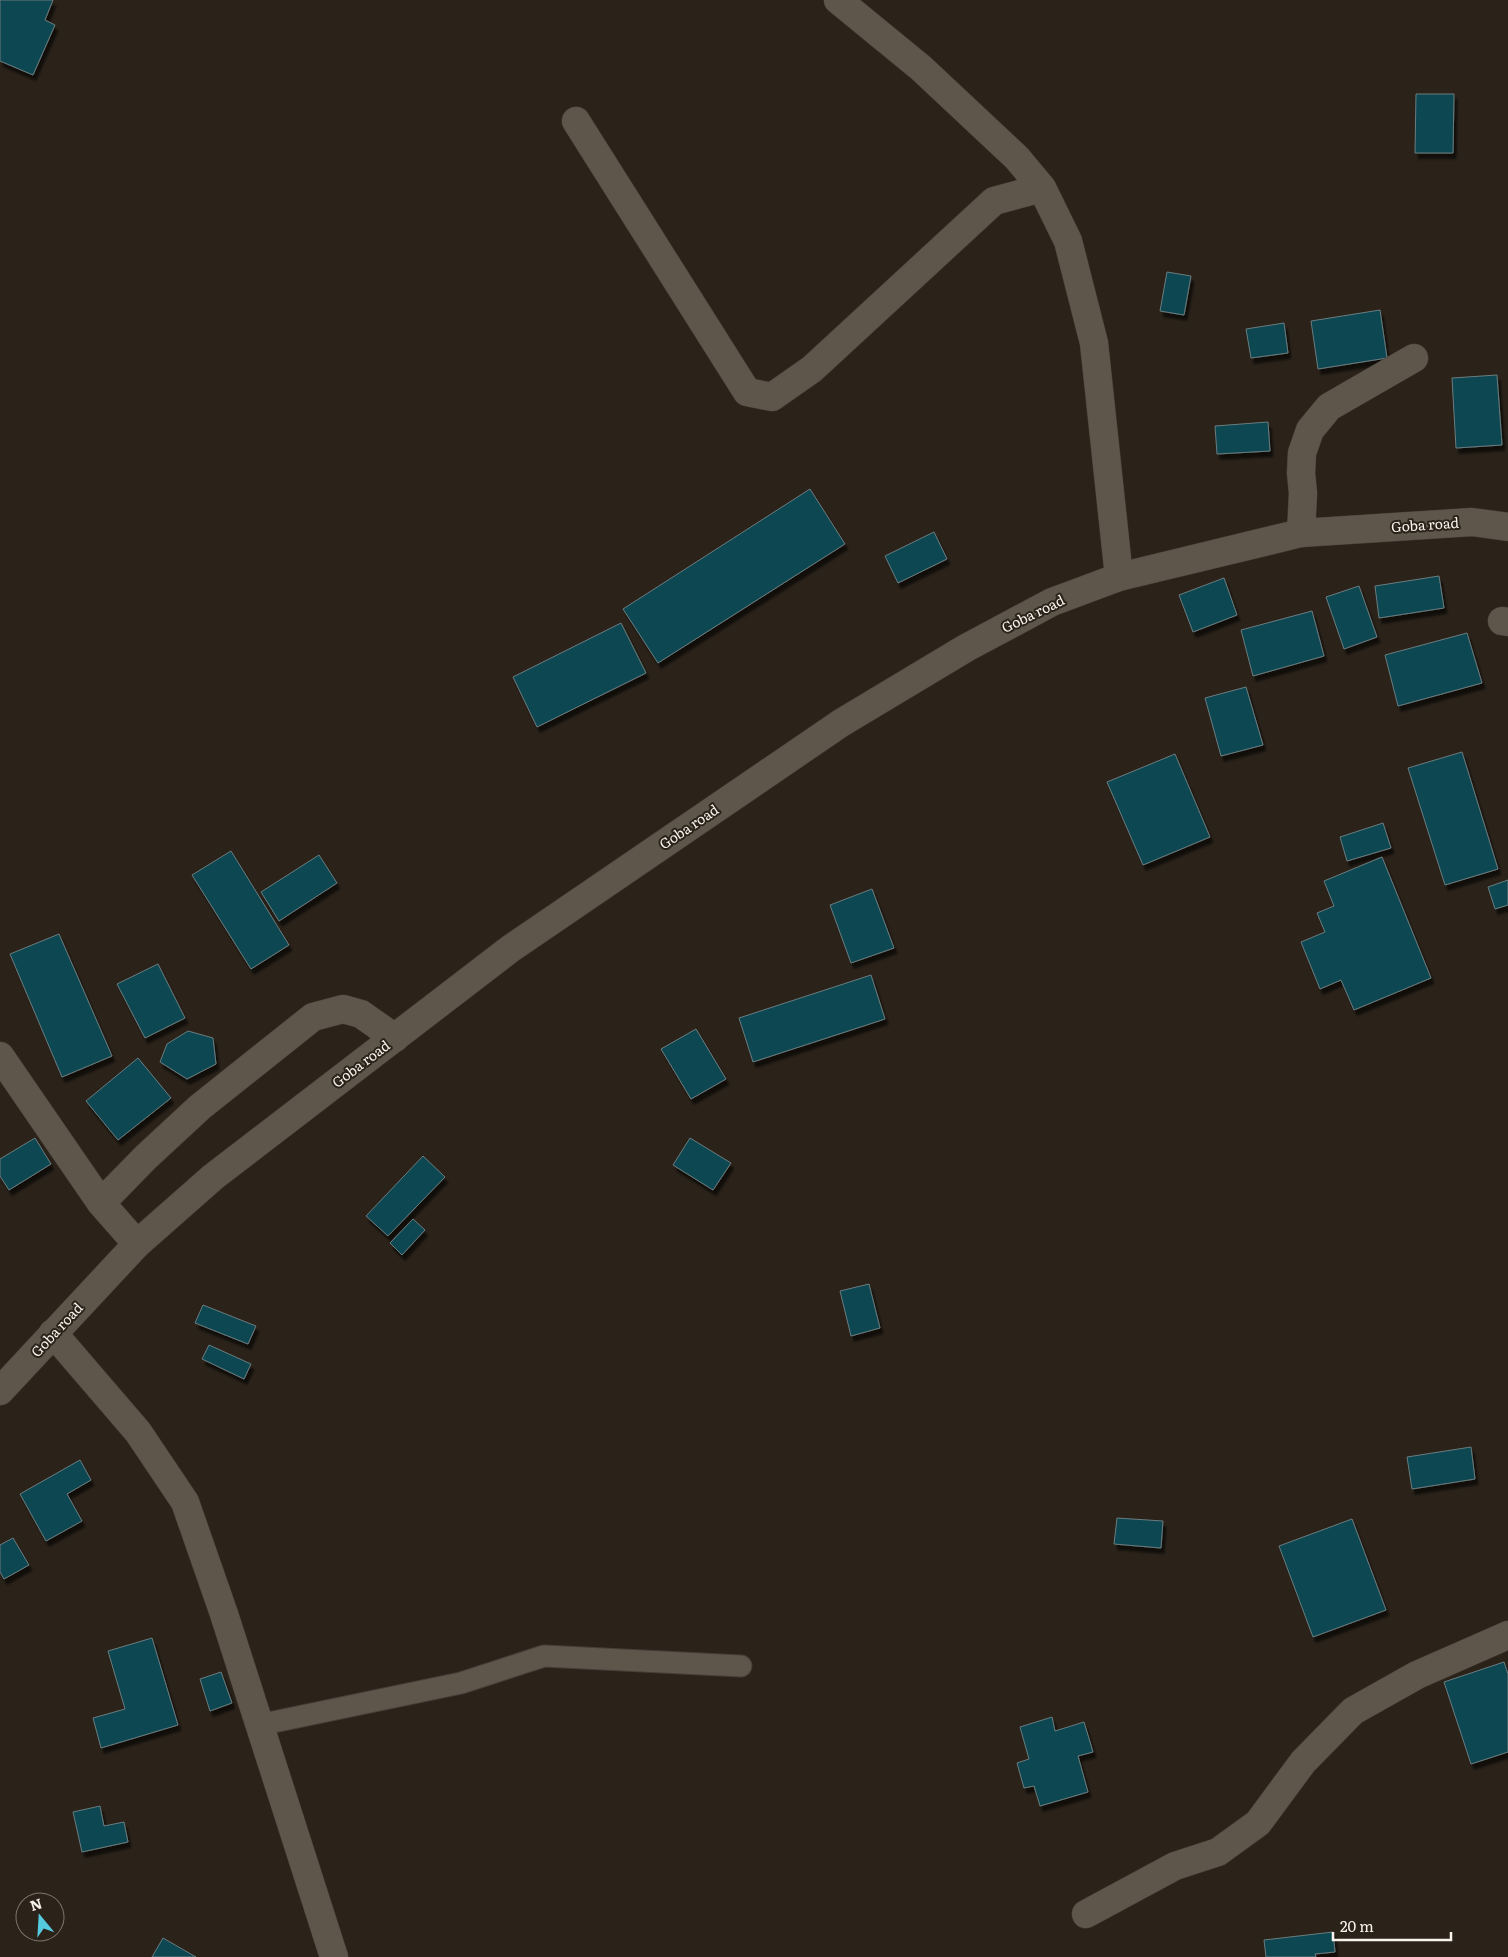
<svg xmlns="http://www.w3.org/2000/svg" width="1508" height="1957" font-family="Literata,serif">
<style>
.building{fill:#0c4751;stroke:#6b7c7f;filter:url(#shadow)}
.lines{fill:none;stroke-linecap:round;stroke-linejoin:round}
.service-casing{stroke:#463f38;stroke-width:23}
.minor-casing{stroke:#463f38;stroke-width:29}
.tertiary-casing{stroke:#463f38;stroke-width:29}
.service{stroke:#5f564b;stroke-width:21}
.minor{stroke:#5f564b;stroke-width:28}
.tertiary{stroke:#5f564b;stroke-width:28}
.labels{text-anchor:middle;stroke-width:4;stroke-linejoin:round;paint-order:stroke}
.street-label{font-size:14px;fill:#f7f2eb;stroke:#2b231a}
</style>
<defs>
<filter id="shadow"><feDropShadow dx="3" dy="5.5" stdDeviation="1" flood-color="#0009"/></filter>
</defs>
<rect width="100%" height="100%" fill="#2b231a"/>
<path class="building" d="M 0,0 L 53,0 L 45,20 L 55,25 L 33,75 L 0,61 Z
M 1416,94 L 1454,94 L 1453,153 L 1415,153 Z
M 1167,272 L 1191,276 L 1184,315 L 1160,311 Z
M 1380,310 L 1387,358 L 1318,369 L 1311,321 Z
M 1284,323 L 1288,353 L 1251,358 L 1246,329 Z
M 1497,375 L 1502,445 L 1456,448 L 1452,378 Z
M 1268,422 L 1270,451 L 1217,454 L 1215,426 Z
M 810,489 L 845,544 L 658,663 L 623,609 Z
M 934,532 L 947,559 L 898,583 L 885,556 Z
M 1439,576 L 1444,608 L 1379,618 L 1375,586 Z
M 1224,578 L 1237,615 L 1193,632 L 1179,595 Z
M 1359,586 L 1377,637 L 1344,649 L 1326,597 Z
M 1312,611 L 1324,656 L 1253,676 L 1241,630 Z
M 621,623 L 646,673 L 537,727 L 513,677 Z
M 1467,633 L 1482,683 L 1398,706 L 1385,655 Z
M 1246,687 L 1263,745 L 1221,756 L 1205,698 Z
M 1462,752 L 1498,869 L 1445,885 L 1408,768 Z
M 1175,754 L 1210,837 L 1143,865 L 1107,782 Z
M 1383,823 L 1391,848 L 1347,861 L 1340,837 Z
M 231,851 L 289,945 L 251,969 L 192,875 Z
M 319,855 L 337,883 L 279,921 L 261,892 Z
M 1382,857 L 1431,978 L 1354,1010 L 1341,980 L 1320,989 L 1301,942 L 1325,932 L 1317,913 L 1334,906 L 1324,881 Z
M 1508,880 L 1508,905 L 1495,909 L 1488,887 Z
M 872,889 L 894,948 L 851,963 L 830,905 Z
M 59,934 L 112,1056 L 62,1077 L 10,954 Z
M 158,964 L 185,1018 L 145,1038 L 117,984 Z
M 871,975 L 885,1019 L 753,1062 L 739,1018 Z
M 696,1029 L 726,1079 L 691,1099 L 661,1049 Z
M 188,1031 L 213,1038 L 216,1064 L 187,1079 L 160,1062 L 167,1044 Z
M 138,1058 L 171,1098 L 118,1140 L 86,1101 Z
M 35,1138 L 51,1164 L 9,1190 L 0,1176 L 0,1159 Z
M 690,1138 L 731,1163 L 713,1190 L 673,1165 Z
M 423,1156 L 445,1177 L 388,1236 L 366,1216 Z
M 413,1219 L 425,1230 L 402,1255 L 390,1243 Z
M 869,1284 L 880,1328 L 851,1336 L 840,1291 Z
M 203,1305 L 256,1326 L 248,1344 L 195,1323 Z
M 209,1345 L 251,1364 L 244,1379 L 202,1359 Z
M 1471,1447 L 1475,1479 L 1412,1489 L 1407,1457 Z
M 80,1460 L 91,1480 L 67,1494 L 82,1521 L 46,1541 L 20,1494 Z
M 1117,1518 L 1163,1521 L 1161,1548 L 1114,1544 Z
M 1352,1519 L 1386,1610 L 1313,1637 L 1279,1546 Z
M 13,1538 L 29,1565 L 4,1579 L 0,1572 L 0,1545 Z
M 152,1638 L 178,1725 L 101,1748 L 93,1718 L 125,1709 L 108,1651 Z
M 1504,1662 L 1508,1674 L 1508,1752 L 1471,1764 L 1444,1682 Z
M 221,1672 L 232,1703 L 210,1711 L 200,1679 Z
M 1052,1717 L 1055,1731 L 1084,1722 L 1093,1752 L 1078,1756 L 1088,1792 L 1040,1806 L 1034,1786 L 1024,1788 L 1017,1763 L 1029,1759 L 1020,1727 Z
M 100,1806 L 104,1826 L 124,1822 L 128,1842 L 82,1852 L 73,1812 Z
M 1333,1932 L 1335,1952 L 1315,1954 L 1316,1957 L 1266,1957 L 1264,1940 Z
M 163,1938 L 196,1957 L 152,1957 Z"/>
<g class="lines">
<g class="service-casing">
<path id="service" d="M 259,1725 L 461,1683 L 544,1656 L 741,1666"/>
</g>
<g class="minor-casing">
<path id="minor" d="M 838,0 L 921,68 L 1017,158 L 1042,188 L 1068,241 L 1094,343 L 1119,577
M 576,121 L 747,392 L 772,397 L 812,369 L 994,201 L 1042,188
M 1301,533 L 1303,493 L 1301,473 L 1302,453 L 1310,430 L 1329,407 L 1414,358
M 1502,621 L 1508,622
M 0,1056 L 101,1203 L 137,1244
M 101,1203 L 146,1157 L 200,1107 L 313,1017 L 343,1009 L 361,1014 L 395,1038
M 53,1333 L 138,1432 L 185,1502 L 224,1614 L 334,1957
M 1086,1914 L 1175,1866 L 1218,1852 L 1258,1823 L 1303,1762 L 1353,1711 L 1417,1675 L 1508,1635"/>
</g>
<g class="tertiary-casing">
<path id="tertiary" d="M 0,1391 L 137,1244 L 213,1177 L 510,949 L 841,723 L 966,648 L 1052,602 L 1119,577 L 1301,533 L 1472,522 L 1508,527"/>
</g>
<use href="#service" class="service"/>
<use href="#minor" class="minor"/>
<use href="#tertiary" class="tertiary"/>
</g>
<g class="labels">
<g class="street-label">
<text transform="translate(1425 525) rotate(-4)" y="5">Goba road</text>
<text transform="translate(1033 614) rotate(-26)" y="5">Goba road</text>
<text transform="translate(689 827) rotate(-34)" y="5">Goba road</text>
<text transform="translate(361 1064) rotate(-37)" y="5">Goba road</text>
<text transform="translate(57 1330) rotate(-47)" y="5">Goba road</text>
</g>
</g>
<g transform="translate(40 1917) rotate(342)"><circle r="24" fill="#2b231a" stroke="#7d766e"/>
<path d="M0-4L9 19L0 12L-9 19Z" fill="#55cadf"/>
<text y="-8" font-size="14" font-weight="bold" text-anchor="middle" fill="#f7f2eb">N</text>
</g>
<path d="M1333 1932v8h118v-8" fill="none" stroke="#f7f2eb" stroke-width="2.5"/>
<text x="1340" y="1932" font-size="15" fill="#f7f2eb" stroke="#2b231a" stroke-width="4" paint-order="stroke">20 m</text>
</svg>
